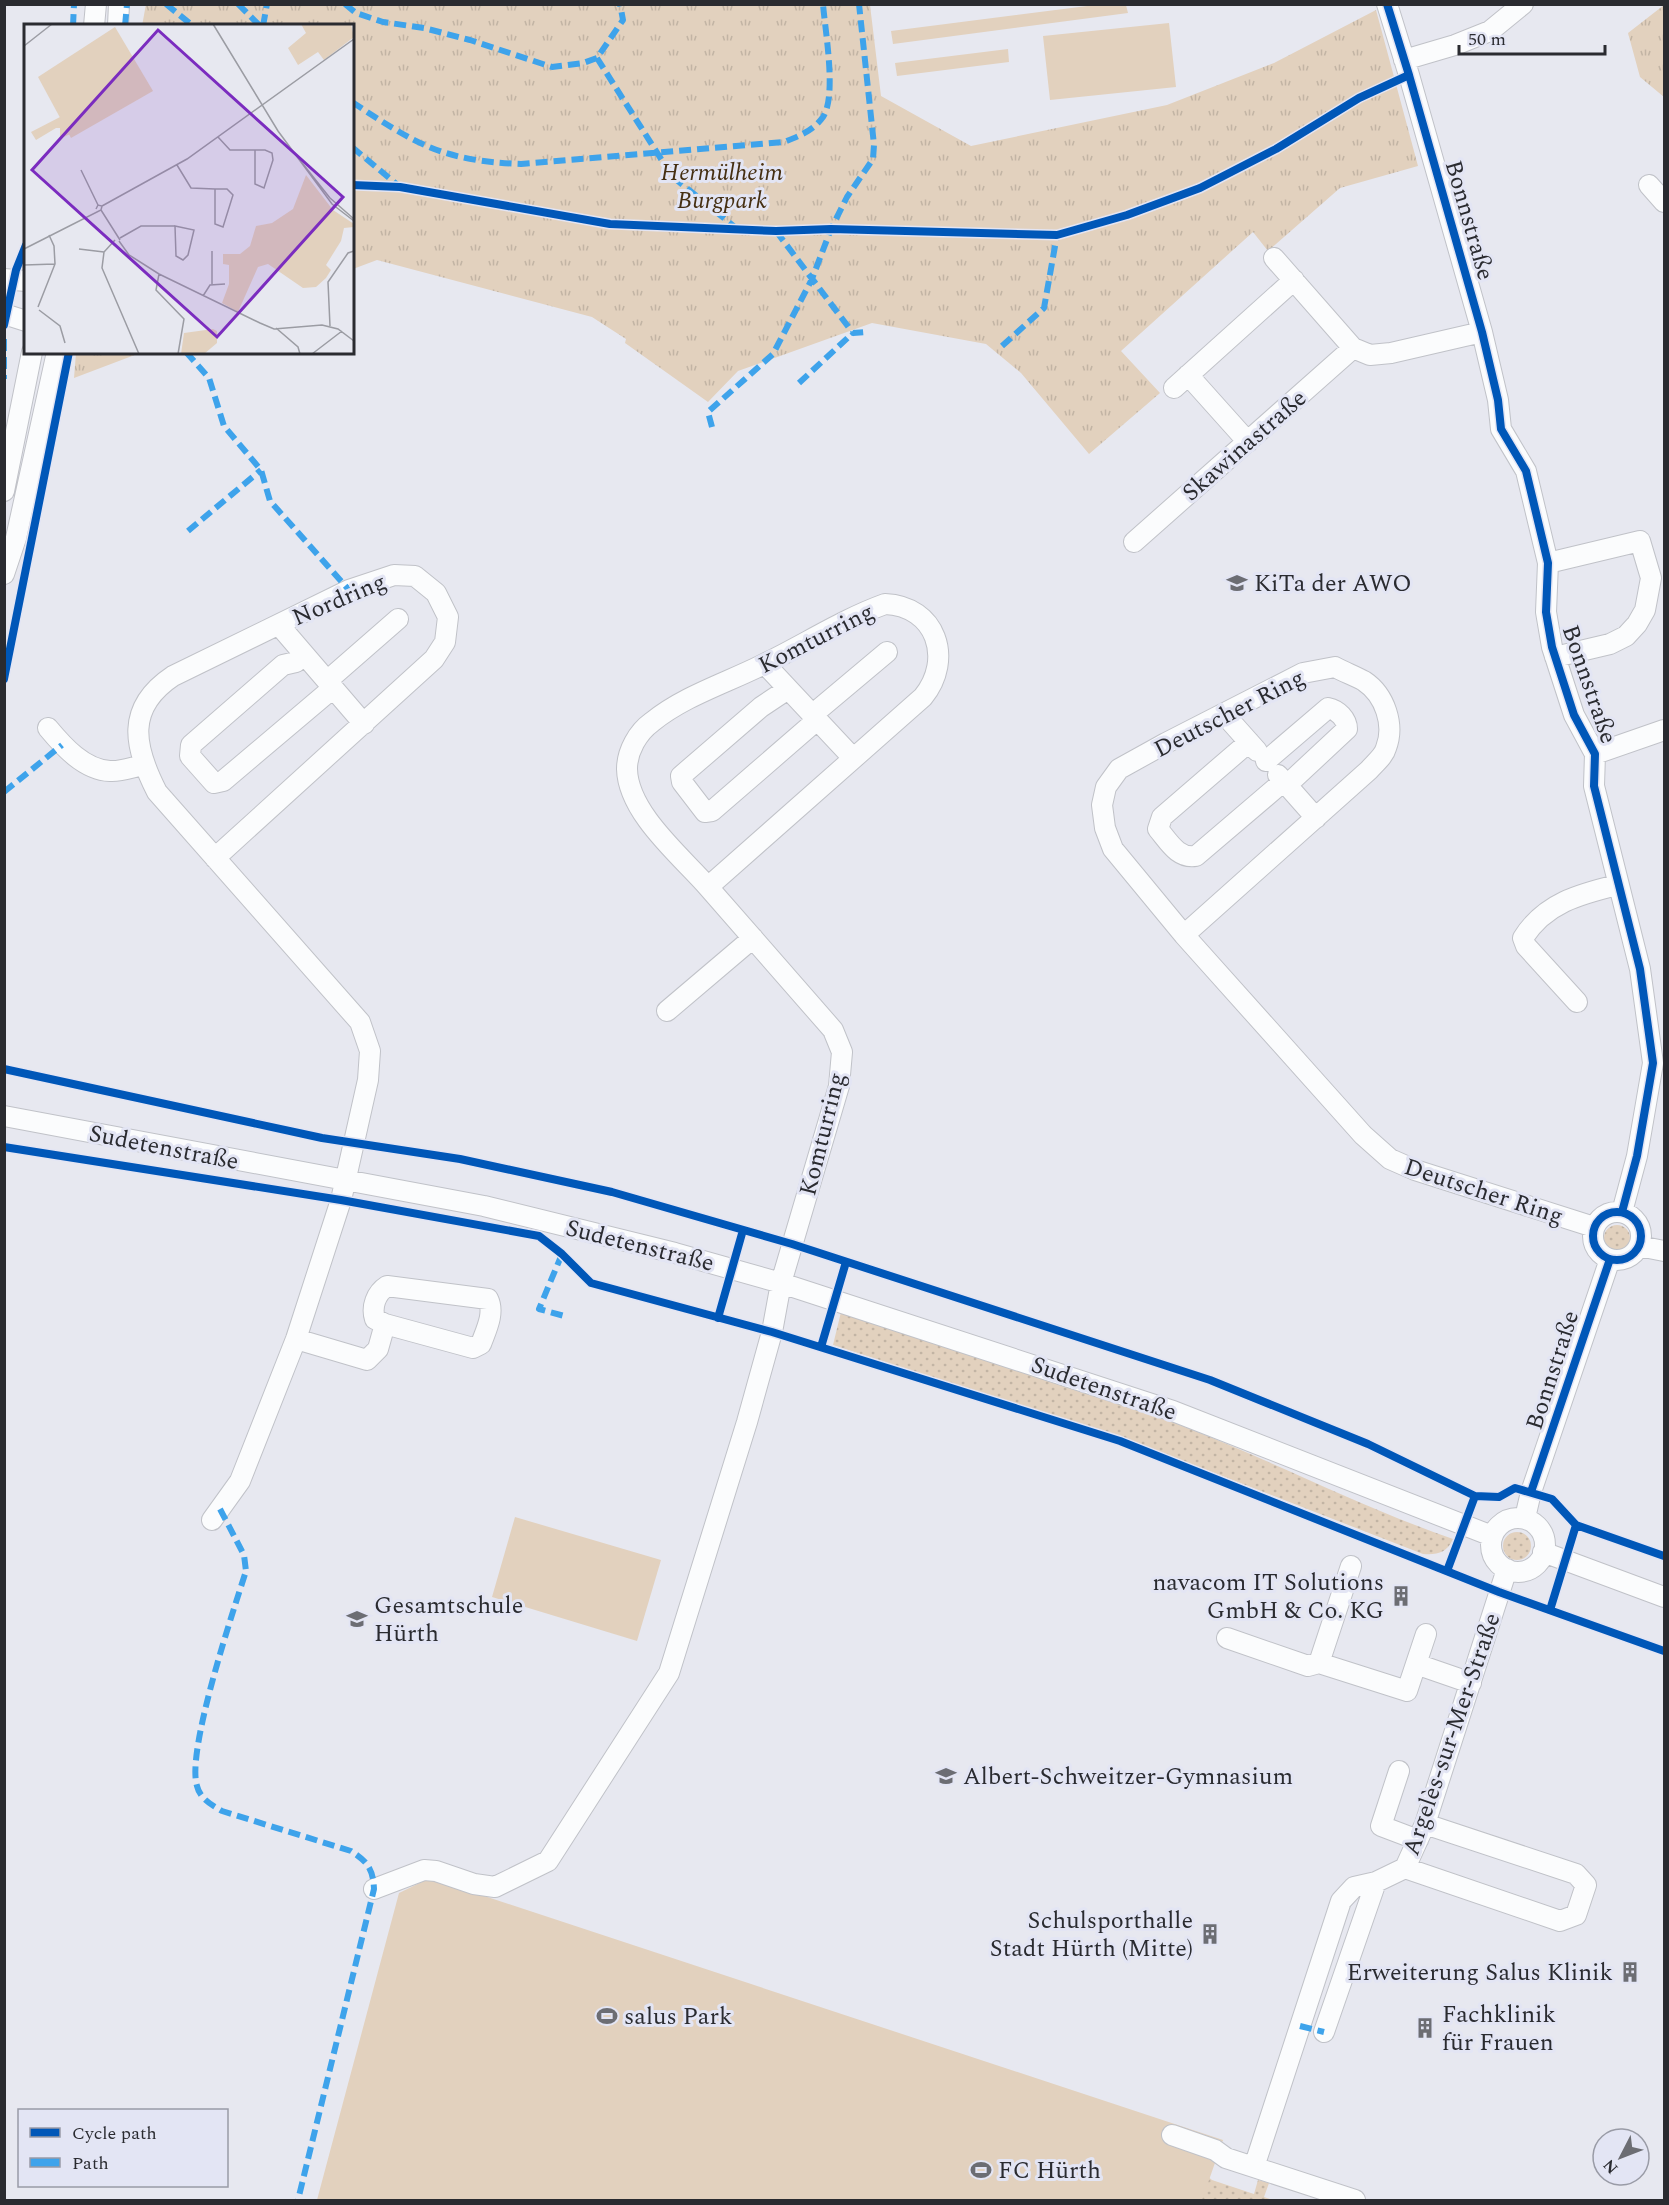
<svg xmlns="http://www.w3.org/2000/svg" width="1669" height="2205" font-family="Spectral,serif">
<style>
.grass{fill:url(#grass-dots)}
.park{fill:url(#park-tufts)}
.pitch{fill:#e2d1be}
.lines{fill:none;stroke-linecap:round;stroke-linejoin:round}
.minor-casing{stroke:#c0c2c8;stroke-width:22}
.minor{stroke:#fbfcfd;stroke-width:20}
.quiet{stroke:#3ea3eb;stroke-width:6;stroke-dasharray:12 6;stroke-linecap:butt}
.cycleway-casing{stroke:#e3e5f4;stroke-width:11}
.cycleway{stroke:#0057b8;stroke-width:8}
.labels{text-anchor:middle;stroke-width:6;stroke-linejoin:round;paint-order:stroke}
.park-label{font-size:24px;font-style:italic;fill:#452f12;stroke:#e3e5f4}
.street-label{font-size:24px;fill:#2a2b30;stroke:#e3e5f4}
.poi-label{font-size:24px;fill:#2a2b30;stroke:#e3e5f4;text-anchor:start}
.inset-road{fill:none;stroke:#9b9ca3;stroke-width:1.5}
.view{fill:#7b2cbf;fill-opacity:0.15;stroke:#7b2cbf;stroke-width:3}
.inset-edge{fill:none;stroke:#2a2b30;stroke-width:3}
</style>
<defs>
<pattern id="grass-dots" width="8" height="8" patternUnits="userSpaceOnUse" patternTransform="scale(1.5)"><rect width="8" height="8" fill="#e2d1be"/><path d="M2 2h.1M6 6h.1" fill="none" stroke="#c2b4a4" stroke-width="1.8" stroke-linecap="round"/></pattern>
<pattern id="park-tufts" width="24" height="20" patternUnits="userSpaceOnUse" patternTransform="scale(1.5)"><rect width="24" height="20" fill="#e2d1be"/><path d="M3 7l-1-3M5 7V3M7 7l1-3M15 17l-1-3M17 17v-4M19 17l1-3" fill="none" stroke="#c2b4a4"/></pattern>
</defs>
<rect width="100%" height="100%" fill="#e7e8f0"/>
<path class="grass" d="M1604 1238a13 13 0 1 1 26 0a13 13 0 1 1-26 0Z
M 841,1312 C 956,1348 1073,1382 1185,1427 C 1275,1462 1361,1507 1453,1539 C 1447,1553 1437,1555 1423,1554 L 1163,1453 L 833,1345 Z
M1503 1546a14 14 0 1 1 28 0a14 14 0 1 1-28 0Z
M 1201,2171 L 1212,2180 L 1254,2194 L 1258,2180 L 1269,2183 L 1264,2197 L 1273,2200 L 1166,2200 Z"/>
<path class="park" d="M 146,4 L 870,5 L 881,96 L 971,146 L 1167,105 L 1274,63 L 1376,10 L 1418,166 L 1340,188 L 1268,251 L 1253,232 L 1121,351 L 1160,393 L 1089,454 L 1021,373 L 986,344 L 872,323 L 738,371 L 708,402 L 625,343 L 626,339 L 592,317 L 377,260 L 353,269 L 352,26 L 142,26 Z
M 1664,5 L 1664,97 L 1640,77 L 1628,33 Z
M 76,353 L 76,352 L 140,353 L 74,378 Z"/>
<path class="pitch" d="M 1095,5 L 1126,5 L 1128,13 L 893,44 L 891,31 Z
M 1169,23 L 1176,87 L 1050,100 L 1043,36 Z
M 1008,49 L 1009,62 L 897,76 L 895,63 Z
M 515,1517 L 661,1560 L 637,1641 L 492,1597 Z
M 430,1878 L 1223,2140 L 1202,2200 L 317,2200 L 399,1893 Z"/>
<g class="lines">
<g class="minor-casing">
<path id="minor" d="M 1387,4 L 1409,75 L 1482,332 L 1498,400 L 1501,429 L 1526,471 L 1548,563 L 1546,612 L 1552,647 L 1574,715 L 1595,754 L 1594,786 L 1640,969 L 1653,1063 L 1637,1156 L 1622,1212
M 94,26 L 96,4
M 118,26 L 119,4
M 1404,60 L 1455,45 L 1490,31 L 1523,4
M 1649,185 L 1664,202
M 1274,258 L 1353,348 L 1370,355 L 1391,353 L 1482,332
M 4,279 L 26,281
M 4,314 L 26,321
M 1188,375 L 1248,442
M 1174,388 L 1294,280
M 4,491 L 32,352
M 1134,542 L 1353,348
M 1548,563 L 1640,541 L 1651,578 L 1645,610 L 1637,624 L 1626,636 L 1610,644 L 1555,657
M 4,574 L 16,538 L 57,352
M 885,604 C 936,606 954,659 923,697 L 708,887 C 681,856 628,813 627,769 C 627,751 638,732 652,722 C 684,696 726,683 762,665 C 804,645 841,620 885,604 Z
M 279,625 L 364,724
M 304,654 L 296,662 L 283,665 L 191,745 L 190,756 L 214,783 L 223,781 L 333,688
M 765,664 L 853,758
M 1335,667 C 1344,672 1355,676 1364,681 C 1385,695 1395,725 1386,748 C 1384,756 1375,763 1369,770 L 1184,935 L 1113,849 L 1105,828 L 1102,805 L 1106,787 L 1119,769 L 1166,743 L 1303,673 Z
M 327,681 L 398,619
M 788,689 L 761,707 L 681,776 L 682,782 L 705,812 L 712,811 L 817,720
M 1224,714 L 1257,751
M 812,715 L 887,652
M 48,728 C 63,746 84,770 110,771 C 120,772 133,767 143,765
M 1249,742 L 1162,817 L 1158,829 C 1169,842 1178,859 1196,856 L 1284,781
M 1595,754 L 1664,730
M 1266,761 L 1328,708 C 1338,710 1347,719 1347,729 L 1287,785
M 1278,775 L 1316,818
M 1184,935 L 1363,1135 L 1390,1159 L 1415,1170 L 1594,1227
M 1577,1002 L 1526,946 L 1523,938 C 1545,903 1580,894 1617,885
M 667,1011 L 753,938
M 4,1116 L 484,1206 L 675,1253 L 781,1283 L 1173,1411 L 1492,1536
M1593 1236a24 24 0 1 1 48 0a24 24 0 1 1-48 0Z
M 1639,1246 L 1664,1251
M 296,1339 L 367,1360 L 378,1349 L 385,1324 L 375,1319 C 371,1307 376,1293 387,1286 L 488,1299 C 495,1313 486,1330 481,1344 L 473,1348 L 385,1324
M 1525,1518 L 1531,1492 L 1610,1259
M1491 1545a27 27 0 1 1 54 0a27 27 0 1 1-54 0Z
M 212,1520 L 240,1481 L 296,1339 L 341,1200 L 368,1080 L 370,1051 L 360,1022 L 157,792 C 134,747 125,708 173,676 L 349,590 L 394,575 L 415,576 L 436,593 L 448,617 L 445,642 L 434,659 L 215,858
M 1543,1552 L 1664,1597
M 1351,1566 L 1319,1663 L 1407,1691 L 1416,1664 L 1471,1683
M 1227,1638 L 1308,1666 L 1319,1663
M 1416,1664 L 1426,1634
M 1399,1771 L 1381,1826 L 1418,1840
M 1405,1868 L 1560,1921 L 1576,1915 L 1586,1885 L 1576,1874 L 1425,1824
M 374,1889 L 424,1870 L 436,1871 L 474,1884 L 495,1887 L 548,1861 L 669,1673 L 747,1422 L 772,1332 L 781,1283 L 839,1086 L 842,1052 L 833,1030 L 708,887
M 1324,2032 L 1376,1882
M 1172,2135 L 1215,2150 L 1226,2158 L 1355,2200
M 1254,2167 L 1341,1901 L 1354,1887 L 1376,1882 L 1405,1868 L 1425,1824 L 1507,1569"/>
</g>
<use href="#minor" class="minor"/>
<path class="quiet" d="M 166,4 L 193,26
M 238,4 L 260,26
M 345,4 L 356,13 L 383,22 L 424,28 L 470,40 L 552,67 L 583,63 L 597,58 L 623,20 L 620,4
M 73,26 L 74,4
M 125,26 L 127,4
M 263,26 L 267,4
M 597,58 L 663,162
M 352,102 C 416,144 442,161 521,164 L 784,142 C 799,136 813,131 823,117 C 837,96 825,30 823,4
M 352,147 L 400,187
M 673,177 L 736,228
M 776,231 L 853,333 L 865,332
M 4,339 L 4,379
M 1002,346 L 1044,308 L 1057,235
M 186,352 L 209,378 L 224,426 L 261,470 L 270,501 L 349,590
M 799,383 L 853,333
M 712,427 L 708,412 L 773,354 L 812,279 L 831,229 L 847,197 L 873,159 L 874,145 L 859,4
M 188,531 L 261,470
M 4,792 L 62,745
M 562,1254 L 539,1309 L 568,1317
M 220,1509 L 244,1555 L 246,1571 C 233,1612 186,1751 197,1786 C 200,1799 212,1805 222,1811 L 351,1851 C 368,1862 373,1869 374,1889 L 298,2200
M 1300,2026 L 1324,2032"/>
<g class="cycleway-casing">
<path id="cycleway" d="M 1387,4 L 1409,75 L 1482,332 L 1498,400 L 1501,429 L 1526,471 L 1548,563 L 1546,612 L 1552,647 L 1574,715 L 1595,754 L 1594,786 L 1640,969 L 1653,1063 L 1637,1156 L 1622,1212
M 352,185 L 400,187 L 610,224 L 776,231 L 831,229 L 1057,235 L 1127,215 L 1200,188 L 1276,149 L 1359,98 L 1409,75
M 4,325 L 16,270 L 26,245
M 4,679 L 69,352
M 4,1069 L 322,1138 L 460,1159 L 612,1192 L 792,1244 L 1210,1380 L 1368,1444 L 1475,1496 L 1499,1497 L 1515,1488 L 1552,1499 L 1576,1525 L 1664,1556
M 4,1147 L 341,1200 L 539,1236 L 562,1254 L 591,1283 L 772,1332 L 1120,1441 L 1499,1592 L 1664,1651
M1593 1236a24 24 0 1 1 48 0a24 24 0 1 1-48 0Z
M 718,1318 L 743,1230
M 821,1347 L 846,1262
M 1531,1492 L 1610,1259
M 1447,1571 L 1475,1496
M 1550,1610 L 1576,1525"/>
</g>
<use href="#cycleway" class="cycleway"/>
</g>
<defs>
<g id="school-bare" transform="scale(1.62)"><path d="M0-5L7-2L0 1L-7-2ZM-4 1L0 2.5L4 1V4Q0 6-4 4Z" fill="#6c6d73" stroke="#e3e5f4" stroke-width="2.5" paint-order="stroke"/></g>
<g id="building-bare" transform="scale(1.62)"><path d="M-4-6H4V6H1V3H-1V6H-4ZM-2.5-4.3h1.7v1.8h-1.7ZM.8-4.3h1.7v1.8H.8ZM-2.5-1h1.7V.8h-1.7ZM.8-1h1.7V.8H.8Z" fill="#6c6d73" stroke="#e3e5f4" stroke-width="2.5" paint-order="stroke"/></g>
<g id="stadium-bare" transform="scale(1.62)"><path d="M0-5a6.5 5 0 1 0 0 10a6.5 5 0 1 0 0-10ZM-3.5-1.8h7v3.6h-7Z" fill="#6c6d73" stroke="#e3e5f4" stroke-width="2.5" paint-order="stroke"/></g>
</defs>
<g fill-rule="evenodd">
<use href="#school-bare" x="1237" y="583"/>
<use href="#building-bare" x="1401" y="1596"/>
<use href="#school-bare" x="357" y="1619"/>
<use href="#school-bare" x="946" y="1776"/>
<use href="#building-bare" x="1210" y="1934"/>
<use href="#building-bare" x="1630" y="1972"/>
<use href="#stadium-bare" x="607" y="2016"/>
<use href="#building-bare" x="1425" y="2028"/>
<use href="#stadium-bare" x="981" y="2170"/>
</g>
<g class="labels">
<g class="park-label">
<text x="722" y="180">Hermülheim<tspan x="722" dy="28">Burgpark</tspan></text>
</g>
<g class="street-label">
<text transform="translate(1470 220) rotate(74)" y="8">Bonnstraße</text>
<text transform="translate(1244 445) rotate(-41)" y="8">Skawinastraße</text>
<text transform="translate(339 599) rotate(-23)" y="8">Nordring</text>
<text transform="translate(816 638) rotate(-27)" y="8">Komturring</text>
<text transform="translate(1590 684) rotate(71)" y="8">Bonnstraße</text>
<text transform="translate(1229 713) rotate(-27)" y="8">Deutscher Ring</text>
<text transform="translate(822 1134) rotate(-76)" y="8">Komturring</text>
<text transform="translate(164 1147) rotate(11)" y="8">Sudetenstraße</text>
<text transform="translate(1484 1191) rotate(18)" y="8">Deutscher Ring</text>
<text transform="translate(640 1245) rotate(14)" y="8">Sudetenstraße</text>
<text transform="translate(1552 1370) rotate(-72)" y="8">Bonnstraße</text>
<text transform="translate(1104 1388) rotate(19)" y="8">Sudetenstraße</text>
<text transform="translate(1451 1734) rotate(-71)" y="8">Argelès-sur-Mer-Straße</text>
</g>
<g class="poi-label">
<text x="1254" y="591">KiTa der AWO</text>
<text x="1384" y="1590" text-anchor="end">navacom IT Solutions<tspan x="1384" dy="28">GmbH &amp; Co. KG</tspan></text>
<text x="374" y="1613">Gesamtschule<tspan x="374" dy="28">Hürth</tspan></text>
<text x="963" y="1784">Albert-Schweitzer-Gymnasium</text>
<text x="1193" y="1928" text-anchor="end">Schulsporthalle<tspan x="1193" dy="28">Stadt Hürth (Mitte)</tspan></text>
<text x="1613" y="1980" text-anchor="end">Erweiterung Salus Klinik</text>
<text x="1442" y="2022">Fachklinik<tspan x="1442" dy="28">für Frauen</tspan></text>
<text x="624" y="2024">salus Park</text>
<text x="998" y="2178">FC Hürth</text>
</g>
</g>
<g transform="translate(24 24)">
<rect width="330" height="330" fill="#e7e8f0"/>
<path d="M 38,92 L 46,110 L 36,115 L 36,104 L 32,104 L 12,116 L 7,108 Z" fill="#e2d1be"/>
<path d="M 277,0 L 327,0 L 330,13 L 300,36 L 294,28 L 274,41 L 264,24 L 282,9 ZM 282,151 L 309,186 L 330,200 L 330,203 L 320,204 L 317,217 L 302,241 L 307,246 L 302,254 L 292,263 L 279,264 L 244,240 L 234,243 L 214,288 L 198,279 L 205,260 L 205,241 L 199,240 L 199,230 L 216,230 L 226,222 L 232,202 L 248,199 L 269,185 ZM 189,305 L 193,307 L 193,319 L 180,330 L 157,330 L 160,309 Z" fill="#e2d1be"/>
<path d="M 91,3 L 129,67 L 47,114 L 14,53 Z" fill="#e2d1be"/>
<path class="inset-road" d="M 189,0 L 254,107 L 308,180 L 330,197M 0,22 L 28,0M 194,113 L 206,126 L 241,126 L 248,129 L 249,136 L 240,164 L 231,160 L 231,126M 271,130 L 306,174 L 330,195M 153,141 L 167,164 L 191,165M 57,146 L 74,181M 191,165 L 203,165 L 209,171 L 199,203 L 191,200 ZM 78,182 L 163,135 L 330,15M 77,186 L 96,216M 151,202 L 170,206 L 164,231 L 159,236 L 152,232 ZM 96,214 L 117,202 L 151,202M 91,216 L 80,228 L 78,244 L 115,330M 95,217 L 105,231 L 135,250 L 236,299 L 250,305 L 298,301 L 314,305 L 330,317M 0,225 L 77,186 L 78,182 L 74,181 L 72,185M 55,225 L 80,228M 0,241 L 31,240M 135,250 L 132,266 L 160,295 L 154,330M 188,260 L 188,227M 179,272 L 186,261 L 201,260M 14,283 L 31,240 L 30,222 L 25,211M 15,286 L 36,302 L 41,319M 306,302 L 304,258 L 324,229 L 330,227M 252,304 L 274,323 L 276,330M 288,330 L 318,307"/>
<path class="view" d="M 134,6 L 319,173 L 193,313 L 8,146 Z"/>
<rect width="330" height="330" class="inset-edge"/>
</g>
<rect width="1669" height="2205" fill="none" stroke="#2a2b30" stroke-width="12"/>
<rect x="18" y="2109" width="210" height="78" fill="#e3e5f4" stroke="#999ba6" stroke-width="1.5"/>
<rect x="30" y="2128" width="30" height="9" fill="#0057b8" stroke="#999ba6" stroke-width="1.5"/>
<text x="72" y="2139" font-size="18" fill="#2a2b30">Cycle path</text>
<rect x="30" y="2158" width="30" height="9" fill="#3ea3eb" stroke="#999ba6" stroke-width="1.5"/>
<text x="72" y="2169" font-size="18" fill="#2a2b30">Path</text>
<g transform="translate(1621 2157) rotate(228)"><circle r="28" fill="#e3e5f4" stroke="#999ba6" stroke-width="1.5"/>
<path d="M0-4.5L10 22L0 15L-10 22Z" fill="#6c6d73"/>
<text y="-9" font-size="16" font-weight="bold" text-anchor="middle" fill="#2a2b30">N</text>
</g>
<path d="M1459 45v9h146v-9" fill="none" stroke="#2a2b30" stroke-width="3"/>
<text x="1468" y="45" font-size="18" fill="#2a2b30" stroke="#e3e5f4" stroke-width="4.5" paint-order="stroke">50 m</text>
</svg>
